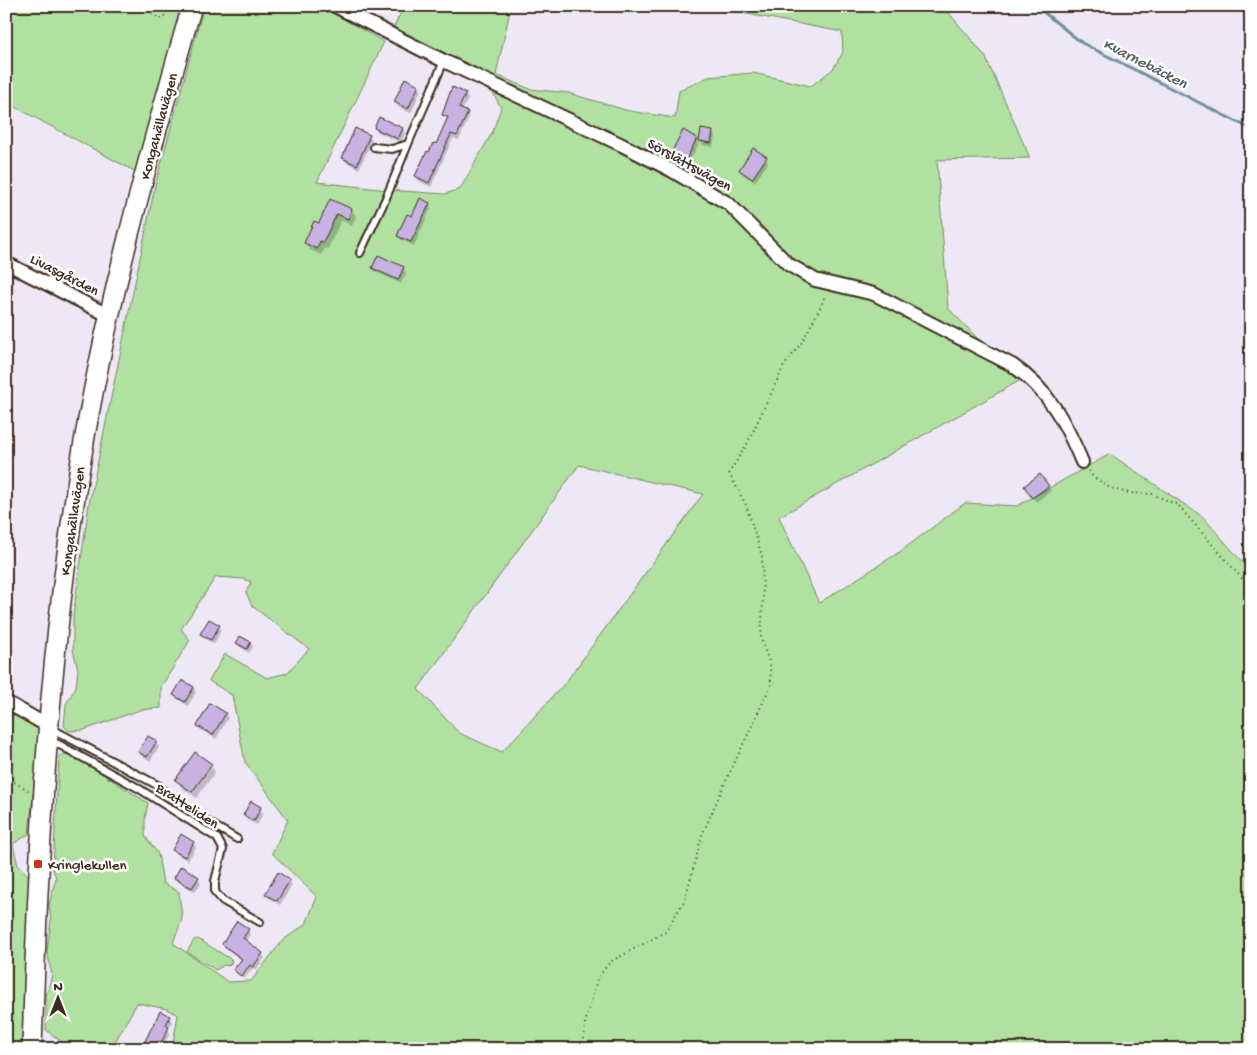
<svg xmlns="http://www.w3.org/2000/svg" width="1257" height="1055" font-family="'Gochi Hand',sans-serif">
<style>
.green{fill:#b1e1a1;stroke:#768660;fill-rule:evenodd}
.shadow{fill:#0003}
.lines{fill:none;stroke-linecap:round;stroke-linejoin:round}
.stream{stroke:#6c929a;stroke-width:3}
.building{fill:#c7b2e2;stroke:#3b2a1e}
.lane-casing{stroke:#3b2a1e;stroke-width:10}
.street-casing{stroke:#3b2a1e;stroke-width:16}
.secondary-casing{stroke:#3b2a1e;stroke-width:22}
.path{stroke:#3b2a1e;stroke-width:2;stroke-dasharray:1 4;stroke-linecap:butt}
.lane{stroke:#fff;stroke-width:6}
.street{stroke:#fff;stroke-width:12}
.secondary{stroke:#fff;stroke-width:19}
.poi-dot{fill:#c8321e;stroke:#fff;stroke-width:2}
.labels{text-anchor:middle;stroke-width:5;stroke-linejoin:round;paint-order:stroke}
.street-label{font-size:15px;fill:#3b2a1e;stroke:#fff}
.poi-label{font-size:15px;fill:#3b2a1e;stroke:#fff;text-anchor:start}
.water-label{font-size:16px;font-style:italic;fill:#545e5c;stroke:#fff}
</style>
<rect width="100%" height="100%" fill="#eee8f6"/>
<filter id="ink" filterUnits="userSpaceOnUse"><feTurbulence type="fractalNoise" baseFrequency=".02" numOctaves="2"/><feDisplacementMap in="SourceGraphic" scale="10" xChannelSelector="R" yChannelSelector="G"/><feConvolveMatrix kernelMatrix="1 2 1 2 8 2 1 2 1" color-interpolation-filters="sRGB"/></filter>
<g filter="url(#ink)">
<path class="green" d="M 6,6 L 182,6 L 136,172 L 6,102 Z
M 204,6 L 321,6 L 384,42 L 317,182 L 388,190 L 445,194 L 460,189 L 492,133 L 501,108 L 481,70 L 393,29 L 404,6 L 511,6 L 496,75 L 530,89 L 568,93 L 629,111 L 675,118 L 679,91 L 708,77 L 753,73 L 811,86 L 833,69 L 843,52 L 842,32 L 705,6 L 943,6 L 985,56 L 1030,158 L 937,160 L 948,308 L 1019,381 L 779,517 L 819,603 L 901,551 L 965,503 L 1017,506 L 1110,454 L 1203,517 L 1251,572 L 1251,1049 L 344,1049 L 328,1046 L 326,1049 L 172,1049 L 178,1015 L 167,1009 L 137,1003 L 111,1049 L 71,1049 L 46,1030 L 46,996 L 52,975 L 47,951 L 51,920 L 49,905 L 56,878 L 53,869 L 59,756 L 67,754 L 90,766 L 148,803 L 145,819 L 145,836 L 158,854 L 163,883 L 179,892 L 182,919 L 173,943 L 228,982 L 251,981 L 283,940 L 306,924 L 317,897 L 272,853 L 288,820 L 245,762 L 232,695 L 209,681 L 225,654 L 267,678 L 287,673 L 309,649 L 252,606 L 246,592 L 251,582 L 244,579 L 216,577 L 181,629 L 190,640 L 161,687 L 161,708 L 140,710 L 84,730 L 69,731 L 64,726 L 66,704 L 76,687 L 78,669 L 73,650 L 73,616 L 89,504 L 155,186 ZM 579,465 L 703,494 L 566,682 L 502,752 L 459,733 L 418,689 Z
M 6,709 L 40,730 L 29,834 L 13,844 L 18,866 L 28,875 L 30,884 L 27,1049 L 6,1049 Z
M 198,939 L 229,958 L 232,961 L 229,966 L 224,965 L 216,970 L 187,952 L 194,940 Z"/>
<path class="shadow" d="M 419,86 L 421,90 L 411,113 L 398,107 L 396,102 Z
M 465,94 L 468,99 L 462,111 L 467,113 L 469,118 L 459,140 L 453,138 L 431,187 L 419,181 L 416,176 L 437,146 L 448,120 L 443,114 Z
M 376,128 L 403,129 L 405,133 L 401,143 L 378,132 Z
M 702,130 L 712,132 L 715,136 L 713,147 L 703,145 L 700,142 Z
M 369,136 L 372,141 L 359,169 L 346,162 L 343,158 Z
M 696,139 L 699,144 L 688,164 L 675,157 L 673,153 Z
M 766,158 L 768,163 L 755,182 L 743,174 L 740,170 Z
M 331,200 L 352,210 L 356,217 L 352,226 L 341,220 L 328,249 L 325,248 L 321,255 L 310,250 L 306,243 L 320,225 Z
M 429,204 L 431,208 L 414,246 L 401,240 L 399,236 L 412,218 Z
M 373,268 L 403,268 L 406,273 L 401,284 L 376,272 Z
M 1040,476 L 1051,491 L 1036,502 L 1028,491 Z
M 219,626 L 221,630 L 214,644 L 205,639 L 202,634 Z
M 237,643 L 250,643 L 253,647 L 249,653 L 240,647 Z
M 193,688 L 196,692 L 188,706 L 178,699 L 175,695 Z
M 225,714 L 228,718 L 216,739 L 201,730 L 198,726 Z
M 156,742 L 159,747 L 150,761 L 142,757 L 140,752 Z
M 211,765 L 215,772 L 197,798 L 181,787 L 177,780 Z
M 251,803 L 260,808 L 263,813 L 257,825 L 247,820 L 245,815 Z
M 193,843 L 196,847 L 188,861 L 177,854 L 174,850 Z
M 175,878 L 198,878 L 201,883 L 195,892 L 178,882 Z
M 289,881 L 292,885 L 280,905 L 269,898 L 267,894 Z
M 248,930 L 250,934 L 245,942 L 262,954 L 265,958 L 256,970 L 253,968 L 244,979 L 235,970 L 243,961 L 226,949 L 223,944 Z
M 169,1017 L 172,1022 L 168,1029 L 170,1033 L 162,1049 L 142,1049 Z"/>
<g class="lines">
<path class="stream" d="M 1036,6 L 1082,43 L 1251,129"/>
</g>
<path class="building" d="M 405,78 L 419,85 L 408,109 L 394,102 Z
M 452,87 L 466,93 L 459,108 L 468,112 L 457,136 L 451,134 L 429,183 L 415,176 L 427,151 L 429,152 L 433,143 L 436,144 L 448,117 L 442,115 Z
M 379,117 L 403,128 L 398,139 L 374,128 Z
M 355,128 L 370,135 L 357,165 L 342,158 Z
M 701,129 L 713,131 L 711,143 L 699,141 Z
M 683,130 L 697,138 L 686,160 L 671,153 Z
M 753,148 L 767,157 L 752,179 L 739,170 Z
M 420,198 L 430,203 L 411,242 L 397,236 L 407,214 L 412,216 Z
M 330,199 L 352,209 L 348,219 L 337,214 L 323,242 L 320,241 L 317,249 L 304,243 L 314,221 L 319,223 Z
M 378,255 L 404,267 L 398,280 L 372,268 Z
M 1040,474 L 1049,486 L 1032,498 L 1024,486 Z
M 209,619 L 220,625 L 211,640 L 200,634 Z
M 240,636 L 251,642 L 247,649 L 236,643 Z
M 182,680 L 194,687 L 185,702 L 173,695 Z
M 210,703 L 226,713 L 213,735 L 197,726 Z
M 148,736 L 157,741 L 147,757 L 138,752 Z
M 195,752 L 212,764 L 192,792 L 175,780 Z
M 251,801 L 261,807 L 254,821 L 243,815 Z
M 181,834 L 194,842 L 185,857 L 172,850 Z
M 181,866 L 199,877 L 192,888 L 174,878 Z
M 278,872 L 290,880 L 277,901 L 265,894 Z
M 237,921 L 249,929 L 243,938 L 263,953 L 253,967 L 250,965 L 241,976 L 233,970 L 242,959 L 222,944 Z
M 160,1011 L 170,1016 L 166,1025 L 169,1027 L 158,1049 L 141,1049 Z"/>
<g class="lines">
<g class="lane-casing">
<path id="lane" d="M 374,147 L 392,149 L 408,144 L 444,61
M 360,253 L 386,198 L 408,144
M 52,729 L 159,786 L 187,810 L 237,839
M 50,742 L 58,744 L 138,788 L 217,838 L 223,849 L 215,881 L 215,892 L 223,901 L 260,922"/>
</g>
<g class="street-casing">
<path id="street" d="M 335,6 L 444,61 L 622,145 L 671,170 L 729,204 L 788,264 L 815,280 L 874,294 L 1012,365 C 1049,390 1065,422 1082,462
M 6,263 L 104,313 L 110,314
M 6,702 L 48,726"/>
</g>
<g class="secondary-casing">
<path id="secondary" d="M 32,1049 C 38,853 48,659 80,466 C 105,310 148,158 192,6"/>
</g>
<path class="path" d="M 139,6 L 162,19 L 171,6
M 1089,471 L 1093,477 L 1110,488 L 1129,493 L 1152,494 L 1178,505 L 1251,589
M 6,777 L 29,791
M 583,1049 L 585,1024 L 597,979 L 610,962 L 665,932 L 685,900 L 702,835 L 724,785 L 771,685 L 770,665 L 761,639 L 763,601 L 762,556 L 746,505 L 729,473 L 747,444 L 784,366 L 802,342 L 822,304 L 825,294"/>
<use href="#lane" class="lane"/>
<use href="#street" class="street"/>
<use href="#secondary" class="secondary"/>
</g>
</g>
<rect class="poi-dot" x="33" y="859" width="10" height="10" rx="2.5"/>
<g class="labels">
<g class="street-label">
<text transform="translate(158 126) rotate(-75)" y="5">Kongahällavägen</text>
<text transform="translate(690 164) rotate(29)" y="5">Sörslättsvägen</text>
<text transform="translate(65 274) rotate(27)" y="5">Livasgården</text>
<text transform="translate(72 521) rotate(-82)" y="5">Kongahällavägen</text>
<text transform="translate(188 805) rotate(33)" y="5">Bratteliden</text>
</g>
<g class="poi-label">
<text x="48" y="869">Kringlekullen</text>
</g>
<g class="water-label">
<text transform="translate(1146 62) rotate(27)" y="6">Kvarnebäcken</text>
</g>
</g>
<rect width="1257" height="1055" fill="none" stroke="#fff" stroke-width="25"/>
<rect x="12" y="12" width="1232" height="1030" fill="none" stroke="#3b2a1e" stroke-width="2" filter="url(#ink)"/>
<g transform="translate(58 998)" stroke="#ffffff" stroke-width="4" paint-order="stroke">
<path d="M0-4L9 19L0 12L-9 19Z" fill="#3b2a1e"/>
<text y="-8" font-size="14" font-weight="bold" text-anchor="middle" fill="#3b2a1e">N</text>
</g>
</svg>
